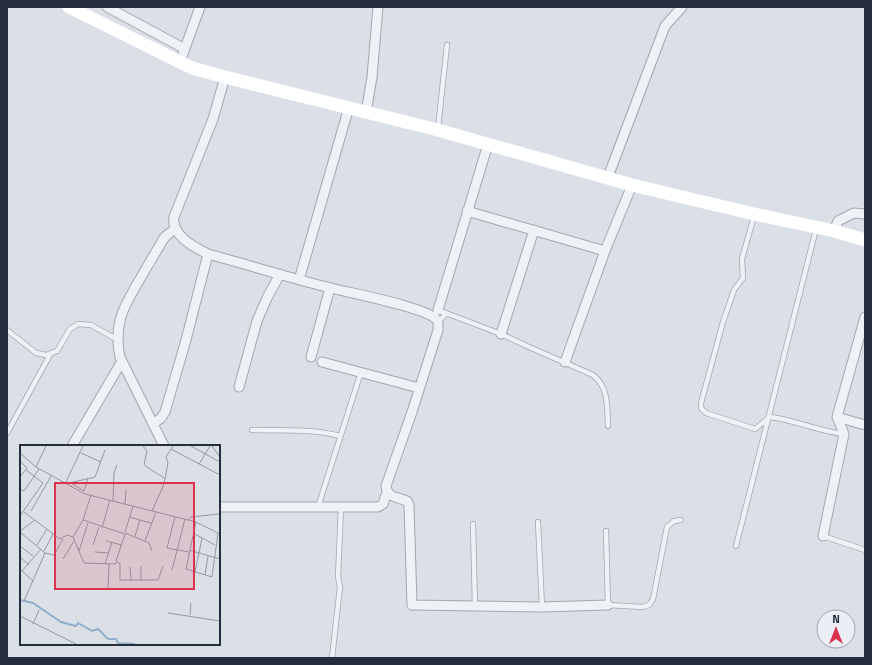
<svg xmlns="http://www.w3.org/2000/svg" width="872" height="665" font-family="'Titillium Web',sans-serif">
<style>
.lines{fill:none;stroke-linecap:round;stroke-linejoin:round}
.lane-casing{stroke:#a0a7b1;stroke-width:6}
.street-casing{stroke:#a0a7b1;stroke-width:11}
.lane{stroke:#eef1f5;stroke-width:4.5}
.street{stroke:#eef1f5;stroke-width:9}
.secondary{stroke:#fff;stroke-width:13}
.inset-river{fill:none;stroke:#92aecb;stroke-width:2}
.inset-road{fill:none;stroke:#9299a4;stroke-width:1}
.view{fill:#da334b;fill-opacity:0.15;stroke:#da334b;stroke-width:2}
.inset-edge{fill:none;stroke:#242e3f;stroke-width:2}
</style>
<rect width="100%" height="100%" fill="#dbe0e7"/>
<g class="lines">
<g class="lane-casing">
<path id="lane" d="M 438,128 L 447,45
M 754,216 L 742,259 L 743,278 L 734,290 L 723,322 L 701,403 L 701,408 L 706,413 L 755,429 L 770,417 C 795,420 818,431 844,434
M 438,322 L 446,314 L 438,310 L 501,334 L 529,347 L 593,375 C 609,387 607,408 608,426
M 7,330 L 36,353 L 46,355 L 57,351 L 70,329 L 78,324 L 91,325 L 118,340
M 252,430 C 281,431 312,428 340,436
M 7,433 L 51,353
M 318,507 L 361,372
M 538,522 L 542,607
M 473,524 L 475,606
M 606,531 L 608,605 L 643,607 L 649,605 L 653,599 L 667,527 L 674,521 L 681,520
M 823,536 L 865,550
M 736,546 L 816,229
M 332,658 L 340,587 L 338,577 L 341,507"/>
</g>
<g class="street-casing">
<path id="street" d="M 107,7 L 185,49
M 180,62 L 200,7
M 225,77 L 213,119 L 174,217 C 171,235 193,247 208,254 C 249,265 289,278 331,288 C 350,293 425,307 436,319 C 439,321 438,326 438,330 L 412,412 L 386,486 C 387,498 398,497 407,501 L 409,505 L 412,605 L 542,607 L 608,605
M 366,113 L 372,77 L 378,7
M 608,177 L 665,26 L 682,7
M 467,211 L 605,251
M 834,231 L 838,221 L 854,213 L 865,214
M 299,280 L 349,107
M 438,310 L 488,144
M 501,334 L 534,230
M 311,357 L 330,288
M 322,362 L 419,388
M 565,362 L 605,251 L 632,185
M 239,387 L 257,321 L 267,298 L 280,274
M 837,417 L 865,425
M 153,424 L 161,418 L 165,412 L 186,340 L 208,254
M 72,446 L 122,361
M 164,446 L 120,357 C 113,324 124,306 140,279 C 148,265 156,252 164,238 L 167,235 L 175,229
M 219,507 L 378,507 L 383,504 L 386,495 L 388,493
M 823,536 L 844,434 L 837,417 L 865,317"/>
</g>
<use href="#lane" class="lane"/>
<use href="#street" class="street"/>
<path class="secondary" d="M 69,7 L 192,68 L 225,77 L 438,130 L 632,185 L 754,214 L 834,231 L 865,240"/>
</g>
<g transform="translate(20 445)">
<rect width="200" height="200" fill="#dbe0e7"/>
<path class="inset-river" d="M 0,155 L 13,158 L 41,177 L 56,181 L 58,178 L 72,186 L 78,184 L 88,194 L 96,194 L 98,198 L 115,199"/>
<path class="inset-road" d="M 123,1 L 127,6 L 124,20 L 144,33M 171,1 L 200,17M 192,1 L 200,12M 151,4 L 200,30M 0,8 L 16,22 L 65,49 L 176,77 L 200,89M 61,8 L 81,17M 0,16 L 7,23 L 0,32M 179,19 L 190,1M 16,22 L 26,1M 6,25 L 23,38M 49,38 L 75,32 L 85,5M 51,38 L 64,46M 45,39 L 63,1M 0,44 L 4,46 L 19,24M 64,46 L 68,33M 71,50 L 63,75 L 105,89 L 96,116 L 100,119 L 100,135 L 138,135 L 143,121M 93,56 L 94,28 L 97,20M 105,59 L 106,45M 11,66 L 31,31M 132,66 L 144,39 L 148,18 L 146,12 L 153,1M 4,67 L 40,94 L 47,90 L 53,92M 0,71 L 23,38M 109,72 L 131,78M 155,72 L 147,103 L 169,107M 63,75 L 53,92 L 64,118 L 95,119 L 97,117M 168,75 L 171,72 L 199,69M 176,77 L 166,124 L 192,132 L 198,88M 82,83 L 90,55M 0,86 L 15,75M 0,87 L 25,108 L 4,156M 105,87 L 113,61M 105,88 L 129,98 L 132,106M 173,88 L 195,100M 115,91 L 120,75M 86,96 L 102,100M 125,96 L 136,67M 17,100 L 27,84M 73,100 L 79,82M 0,101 L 13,111M 169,105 L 200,114M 24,106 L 33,89M 59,106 L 68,78M 75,107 L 89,108M 25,108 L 34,110 L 43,94M 0,112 L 9,120M 43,114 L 54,96M 85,119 L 92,97M 121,121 L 121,135M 110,122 L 111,135M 0,124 L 13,136M 152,125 L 165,74M 2,126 L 21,104M 175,127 L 182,93M 185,130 L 188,111M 88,144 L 89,119M 148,168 L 200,176M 170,170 L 171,158M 0,171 L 56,199M 13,179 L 19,165"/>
<path class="view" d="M 35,38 L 174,38 L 174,144 L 35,144 Z"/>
<rect width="200" height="200" class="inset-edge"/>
</g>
<rect width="872" height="665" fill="none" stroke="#242e3f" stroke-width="16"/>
<g transform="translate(836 629)"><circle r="19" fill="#ebeff5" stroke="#9ba2ac"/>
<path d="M0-3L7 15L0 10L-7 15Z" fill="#da334b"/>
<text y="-6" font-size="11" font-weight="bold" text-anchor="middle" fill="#242e3f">N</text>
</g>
</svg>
